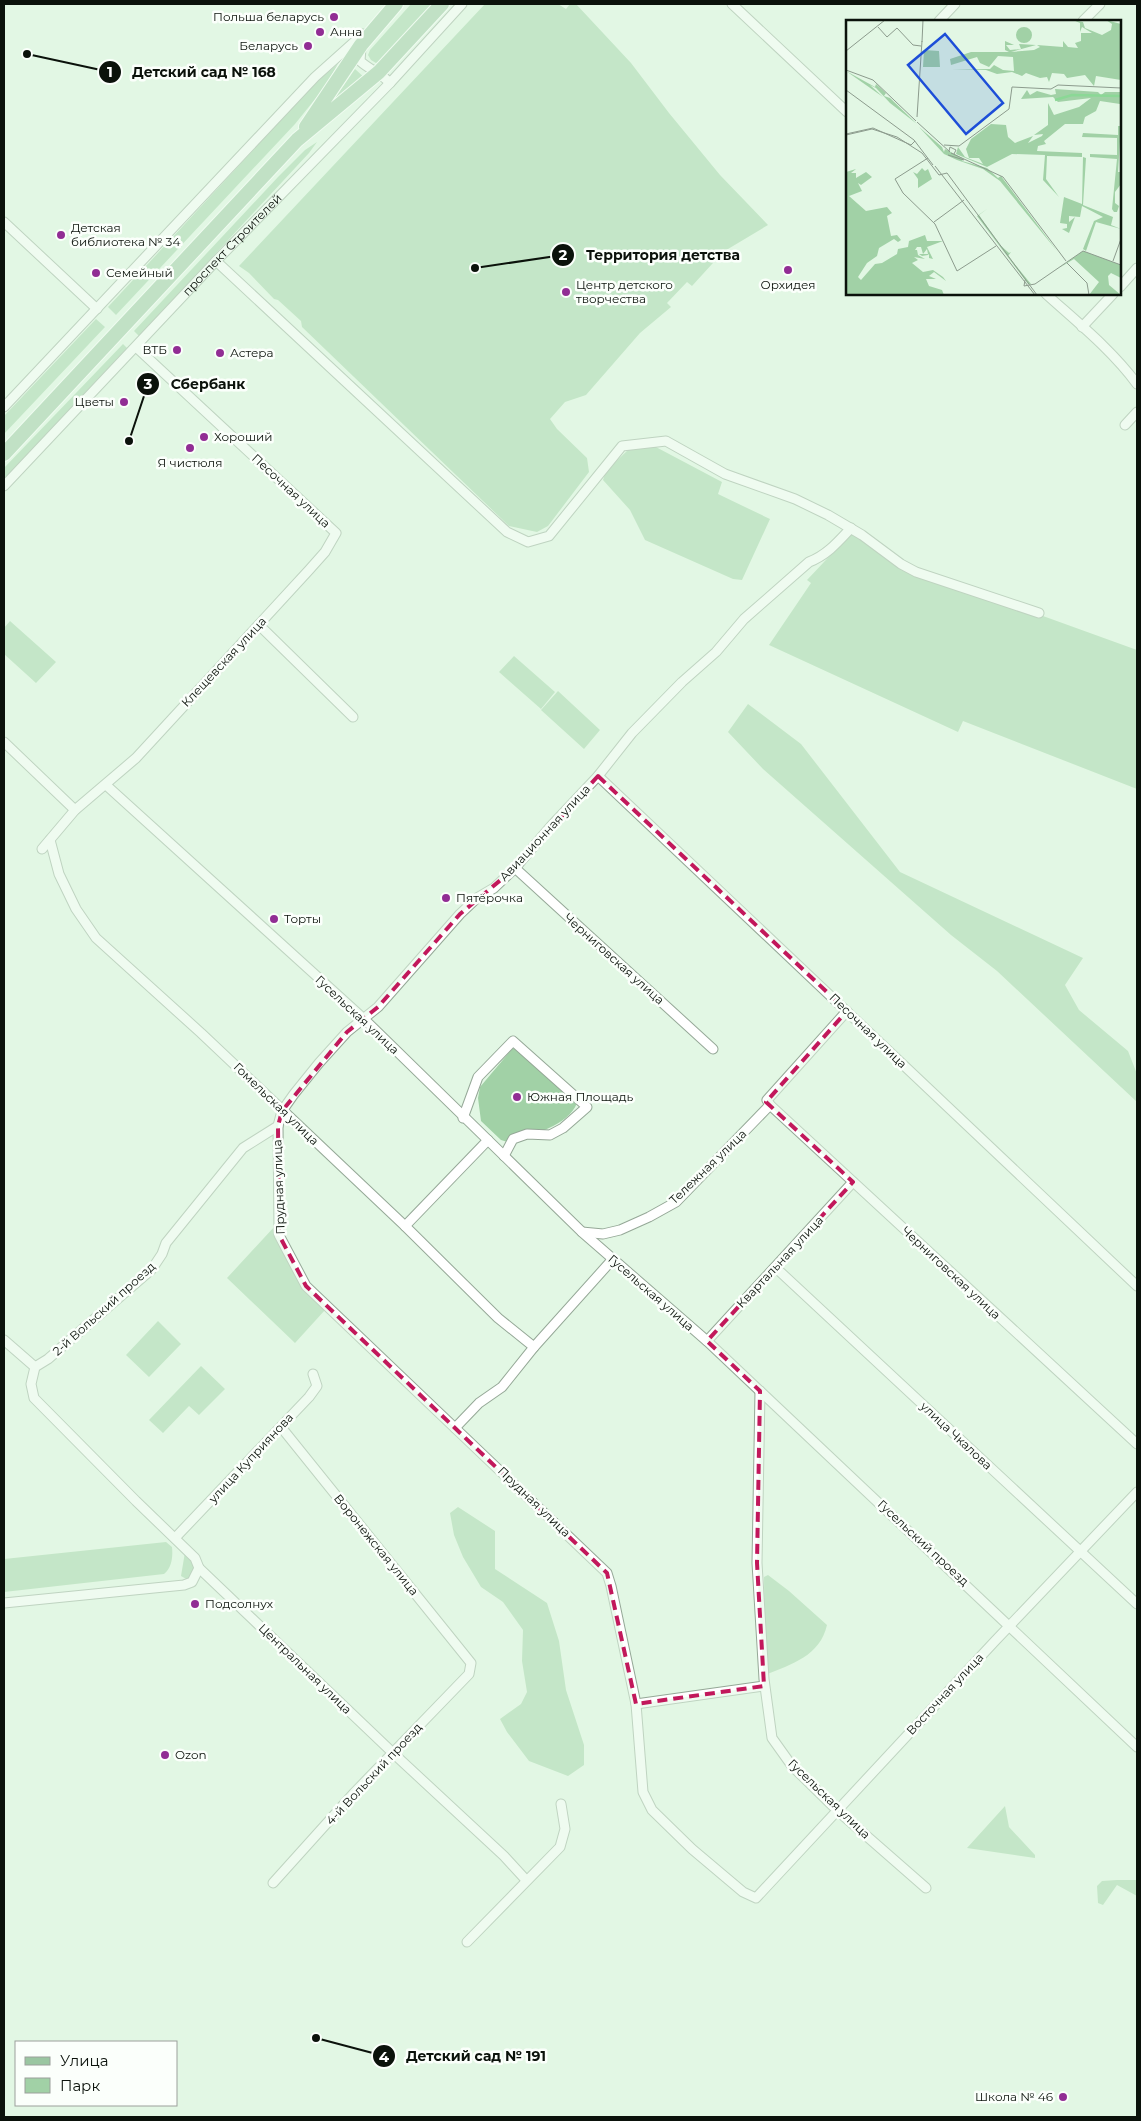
<svg xmlns="http://www.w3.org/2000/svg" width="1141" height="2121" font-family="Montserrat,sans-serif">
<style>
.green{fill:#a1d1a6}
.lines{fill:none;stroke-linecap:round;stroke-linejoin:round}
.street-casing{stroke:#95a897;stroke-width:11}
.primary-casing{stroke:#fff;stroke-width:16}
.street{stroke:#fff;stroke-width:9}
.primary{stroke:#9ac6a1;stroke-width:14}
.marked{fill:none;stroke:#c2185b;stroke-width:4;stroke-dasharray:10 6;stroke-linejoin:round}
.poi-dot{fill:#912d94;stroke:#fbfffb;stroke-width:2}
.labels{text-anchor:middle;stroke-width:5;stroke-linejoin:round;paint-order:stroke}
.poi-label{font-size:12px;fill:#0b120b;stroke:#fbfffb;text-anchor:start}
.street-label{font-size:12px;fill:#0b120b;stroke:#fbfffb}
.inset-river{fill:none;stroke:#8bd896;stroke-width:2.5}
.inset-road{fill:none;stroke:#8c9b8d;stroke-width:1}
.view{fill:#1d4ed8;fill-opacity:0.15;stroke:#1d4ed8;stroke-width:2.5}
.inset-edge{fill:none;stroke:#0b120b;stroke-width:2.5}
.leader{fill:none;stroke:#0b120b;stroke-width:2}
.callout-dot{fill:#0b120b;stroke:#fbfffb;stroke-width:2}
.mark-label{font-size:15px;text-anchor:middle;font-weight:bold;fill:#fff}
.callout-label{font-size:14px;text-anchor:middle;font-weight:bold;fill:#0b120b;stroke:#fbfffb;stroke-width:5;stroke-linejoin:round;paint-order:stroke}
</style>
<rect width="100%" height="100%" fill="#e2f7e4"/>
<path class="green" d="M 411,4 L 434,4 L 382,61 L 376,63 L 371,60 L 368,55 L 370,50 Z
M 485,4 L 558,4 L 566,9 L 570,4 L 576,4 L 631,63 L 669,113 L 720,175 L 768,225 L 723,252 L 692,286 L 687,282 L 667,303 L 671,307 L 640,333 L 586,395 L 565,402 L 550,419 L 557,429 L 587,458 L 589,472 L 548,526 L 537,532 L 509,526 L 302,327 L 301,321 L 278,300 L 274,299 L 249,273 L 239,266 Z
M 338,64 L 324,88 L 295,124 L 116,315 L 108,307 L 317,81 Z
M 355,69 L 366,79 L 331,104 Z
M 317,142 L 309,153 L 139,336 L 134,331 L 278,177 L 305,150 Z
M 96,319 L 105,327 L 4,434 L 4,416 Z
M 123,344 L 127,348 L 4,479 L 4,468 Z
M 654,446 L 722,482 L 718,494 L 770,519 L 742,580 L 733,579 L 645,540 L 630,510 L 603,480 L 606,471 L 628,450 Z
M 856,528 L 913,569 L 1137,650 L 1137,789 L 963,721 L 958,732 L 769,645 L 811,583 L 807,580 Z
M 10,621 L 56,662 L 36,683 L 4,654 L 4,628 Z
M 514,656 L 555,692 L 541,709 L 499,672 Z
M 558,691 L 600,730 L 584,749 L 541,710 Z
M 748,704 L 801,744 L 900,872 L 1083,958 L 1065,985 L 1079,1010 L 1128,1051 L 1137,1074 L 1137,1102 L 997,971 L 951,935 L 763,769 L 728,732 Z
M 512,1049 L 517,1049 L 577,1103 C 568,1126 532,1134 511,1143 L 501,1140 L 481,1121 L 478,1098 L 480,1087 Z
M 275,1226 L 276,1240 L 302,1287 L 325,1310 L 295,1343 L 227,1278 Z
M 158,1321 L 181,1344 L 149,1377 L 126,1355 Z
M 201,1366 L 225,1389 L 199,1415 L 189,1406 L 163,1433 L 149,1420 Z
M 458,1507 L 495,1531 L 495,1569 L 547,1603 L 559,1641 L 566,1690 L 584,1745 L 584,1765 L 568,1776 L 529,1761 L 507,1732 L 500,1719 L 521,1704 L 527,1692 L 522,1661 L 523,1630 L 503,1602 L 481,1587 L 463,1557 L 454,1535 L 450,1513 Z
M 166,1542 L 172,1547 C 173,1556 172,1568 164,1574 L 4,1592 L 4,1559 Z
M 185,1552 L 192,1559 L 195,1571 L 188,1580 L 181,1576 Z
M 768,1575 L 789,1591 L 827,1625 C 820,1656 792,1664 765,1675 L 764,1577 Z
M 1005,1806 L 1009,1827 L 1035,1855 L 1035,1858 L 967,1848 Z
M 1117,1880 L 1137,1880 L 1137,1896 L 1117,1885 L 1103,1905 L 1098,1903 L 1097,1886 L 1102,1881 Z"/>
<g class="lines">
<g class="street-casing">
<g id="street">
<path d="M 732,4 L 847,112"/>
<path d="M 939,21 L 955,4"/>
<path d="M 1083,21 L 1100,4"/>
<path d="M 361,48 L 360,61 C 371,71 380,72 390,83"/>
<path d="M 4,222 L 97,309"/>
<path d="M 216,261 L 507,532 L 528,542 L 549,536 L 622,446 L 666,441 L 725,474 L 795,499 L 828,515 L 862,535 L 901,564 L 916,572 L 1039,613"/>
<path d="M 1120,287 L 1137,268"/>
<path d="M 1046,294 C 1077,322 1112,350 1137,384"/>
<path d="M 1082,327 L 1113,294"/>
<path d="M 4,407 L 315,77 L 363,34"/>
<path d="M 1125,425 L 1137,412"/>
<path id="s1" d="M 4,486 L 216,261 L 390,83 L 462,4"/>
<path d="M 259,625 L 353,717"/>
<path d="M 4,742 L 75,810"/>
<path d="M 598,776 L 1137,1286"/>
<path d="M 106,785 L 364,1019 L 582,1232 L 707,1341 L 1137,1747"/>
<path d="M 50,840 L 59,874 L 76,909 L 96,938 L 201,1033 L 405,1226 L 498,1318 L 534,1347"/>
<path d="M 42,849 L 75,810 L 136,758 L 309,570 L 325,552 L 336,533 L 136,347"/>
<path d="M 515,868 L 713,1049"/>
<path d="M 847,1011 L 767,1100 L 770,1105 L 1137,1444"/>
<path d="M 463,1118 L 478,1077 L 513,1041 L 587,1107 L 563,1128 L 550,1135 L 527,1134 L 513,1139 L 504,1156"/>
<path d="M 278,1126 L 279,1235 L 306,1286 L 607,1573 L 611,1586 L 636,1704 L 643,1792 L 652,1810 L 692,1849 L 743,1892 L 756,1898 L 995,1641 L 1137,1492"/>
<path d="M 405,1226 L 488,1140"/>
<path d="M 582,1232 L 603,1234 L 620,1230 L 649,1217 L 676,1202 L 770,1105"/>
<path d="M 776,1268 L 1137,1604"/>
<path d="M 4,1340 L 35,1367"/>
<path d="M 707,1341 L 853,1182"/>
<path d="M 35,1367 L 48,1359 L 152,1269 L 162,1254 L 166,1243 L 243,1148 L 278,1126 L 282,1111 L 294,1094 L 319,1063 L 347,1032 L 378,1007 L 460,914 L 477,898 L 494,888 L 515,868 L 551,826 L 598,776 L 632,733 L 682,682 L 716,652 L 744,619 L 809,562 C 827,555 838,542 851,528"/>
<path d="M 35,1367 L 31,1384 L 34,1398 L 136,1501 L 195,1558 L 199,1568 L 393,1753 L 504,1856 L 526,1880"/>
<path d="M 760,1391 L 757,1563 L 764,1679 L 772,1738 L 792,1766 L 838,1811 L 926,1888"/>
<path d="M 455,1428 L 479,1403 L 502,1387 L 534,1347 L 612,1260"/>
<path d="M 175,1538 L 309,1397 L 317,1386 L 313,1374"/>
<path d="M 4,1603 L 184,1585 L 192,1582 L 199,1568"/>
<path d="M 636,1704 L 764,1686"/>
<path d="M 273,1883 L 354,1793 L 469,1674 L 471,1663 L 281,1427"/>
<path d="M 467,1942 L 560,1847 L 565,1829 L 561,1804"/>
</g>
</g>
<g class="primary-casing">
<path id="primary" d="M 306,127 L 361,45 L 396,4
M 4,454 L 297,140 L 379,72 L 442,4"/>
</g>
<use href="#street" class="street"/>
<use href="#primary" class="primary"/>
</g>
<path d="M0 0H1141V2121H0ZM 598,776 L 847,1011 L 766,1102 L 853,1182 L 707,1341 L 760,1391 L 757,1563 L 764,1686 L 636,1704 L 607,1573 L 306,1286 L 279,1235 L 278,1126 L 282,1111 L 347,1032 L 378,1007 L 460,914 L 515,868 Z" fill="#e2f7e4" fill-opacity=".55" fill-rule="evenodd"/>
<path class="marked" d="M 598,776 L 847,1011 L 766,1102 L 853,1182 L 707,1341 L 760,1391 L 757,1563 L 764,1686 L 636,1704 L 607,1573 L 306,1286 L 279,1235 L 278,1126 L 282,1111 L 347,1032 L 378,1007 L 460,914 L 515,868 Z"/>
<g class="poi-dot">
<circle cx="334" cy="17" r="5"/>
<circle cx="320" cy="32" r="5"/>
<circle cx="308" cy="46" r="5"/>
<circle cx="61" cy="235" r="5"/>
<circle cx="788" cy="270" r="5"/>
<circle cx="96" cy="273" r="5"/>
<circle cx="566" cy="292" r="5"/>
<circle cx="177" cy="350" r="5"/>
<circle cx="220" cy="353" r="5"/>
<circle cx="124" cy="402" r="5"/>
<circle cx="204" cy="437" r="5"/>
<circle cx="190" cy="448" r="5"/>
<circle cx="446" cy="898" r="5"/>
<circle cx="274" cy="919" r="5"/>
<circle cx="517" cy="1097" r="5"/>
<circle cx="195" cy="1604" r="5"/>
<circle cx="165" cy="1755" r="5"/>
<circle cx="1063" cy="2097" r="5"/>
</g>
<g class="labels">
<g class="poi-label">
<text x="324" y="21" text-anchor="end">Польша беларусь</text>
<text x="330" y="36">Анна</text>
<text x="298" y="50" text-anchor="end">Беларусь</text>
<text x="71" y="232">Детская<tspan x="71" dy="14">библиотека № 34</tspan></text>
<text x="106" y="277">Семейный</text>
<text x="576" y="289">Центр детского<tspan x="576" dy="14">творчества</tspan></text>
<text x="788" y="289" text-anchor="middle">Орхидея</text>
<text x="167" y="354" text-anchor="end">ВТБ</text>
<text x="230" y="357">Астера</text>
<text x="114" y="406" text-anchor="end">Цветы</text>
<text x="214" y="441">Хороший</text>
<text x="190" y="467" text-anchor="middle">Я чистюля</text>
<text x="456" y="902">Пятёрочка</text>
<text x="284" y="923">Торты</text>
<text x="527" y="1101">Южная Площадь</text>
<text x="205" y="1608">Подсолнух</text>
<text x="175" y="1759">Ozon</text>
<text x="1053" y="2101" text-anchor="end">Школа № 46</text>
</g>
<g class="street-label">
<text dy="4" stroke="none"><textPath href="#s1" startOffset="332">проспект Строителей</textPath></text>
<text transform="translate(291 491) rotate(43)" y="4">Песочная улица</text>
<text transform="translate(224 662) rotate(-47)" y="4">Клещевская улица</text>
<text transform="translate(545 833) rotate(-47)" y="4">Авиационная улица</text>
<text transform="translate(614 959) rotate(42)" y="4">Черниговская улица</text>
<text transform="translate(357 1015) rotate(43)" y="4">Гусельская улица</text>
<text transform="translate(868 1031) rotate(44)" y="4">Песочная улица</text>
<text transform="translate(276 1104) rotate(44)" y="4">Гомельская улица</text>
<text transform="translate(708 1167) rotate(-44)" y="4">Тележная улица</text>
<text transform="translate(279 1187) rotate(-92)" y="4">Прудная улица</text>
<text transform="translate(780 1262) rotate(-47)" y="4">Квартальная улица</text>
<text transform="translate(951 1273) rotate(43)" y="4">Черниговская улица</text>
<text transform="translate(651 1293) rotate(41)" y="4">Гусельская улица</text>
<text transform="translate(104 1309) rotate(-42)" y="4">2-й Вольский проезд</text>
<text transform="translate(956 1436) rotate(43)" y="4">улица Чкалова</text>
<text transform="translate(251 1458) rotate(-47)" y="4">улица Куприянова</text>
<text transform="translate(534 1502) rotate(44)" y="4">Прудная улица</text>
<text transform="translate(923 1543) rotate(43)" y="4">Гусельский проезд</text>
<text transform="translate(376 1545) rotate(51)" y="4">Воронежская улица</text>
<text transform="translate(305 1669) rotate(44)" y="4">Центральная улица</text>
<text transform="translate(945 1694) rotate(-47)" y="4">Восточная улица</text>
<text transform="translate(374 1774) rotate(-47)" y="4">4-й Вольский проезд</text>
<text transform="translate(829 1799) rotate(44)" y="4">Гусельская улица</text>
</g>
</g>
<g transform="translate(846 20)">
<rect width="275" height="275" fill="#e2f7e4"/>
<path d="M 227,0 L 237,2 L 239,8 L 256,15 L 265,10 L 266,4 L 260,0 L 275,4 L 275,60 L 250,56 L 248,66 L 239,55 L 221,58 L 218,54 L 206,53 L 203,62 L 201,57 L 194,58 L 180,53 L 176,56 L 166,52 L 151,54 L 140,50 L 106,49 L 144,49 L 148,45 L 157,50 L 168,51 L 167,37 L 152,36 L 143,47 L 134,43 L 131,37 L 105,45 L 104,39 L 125,32 L 163,32 L 159,30 L 159,21 L 168,25 L 160,25 L 164,30 L 175,29 L 173,24 L 190,25 L 165,32 L 188,30 L 194,27 L 191,25 L 217,27 L 217,21 L 222,27 L 232,28 L 229,23 L 235,21 L 235,13 L 246,13 L 236,7 L 234,12 L 234,3 ZM170 15a8 8 0 1 1 16 0a8 8 0 1 1-16 0ZM 78,30 L 93,31 L 94,47 L 77,47 ZM 0,51 L 29,67 L 30,64 L 40,73 L 38,76 L 44,78 L 71,104 L 44,83 L 30,68 L 24,65 L 37,77 ZM 209,69 L 252,72 L 255,75 L 259,72 L 275,72 L 274,84 L 254,81 L 250,91 L 239,97 L 237,104 L 219,104 L 198,121 L 200,124 L 192,126 L 191,131 L 236,133 L 236,137 L 201,136 L 200,159 L 213,177 L 197,160 L 199,135 L 166,134 L 141,147 L 110,134 L 112,127 L 119,137 L 137,144 L 133,138 L 123,138 L 120,129 L 125,119 L 145,104 L 160,105 L 162,117 L 169,123 L 187,116 L 182,123 L 196,116 L 197,114 L 188,115 L 202,105 L 202,83 L 208,95 L 233,87 L 245,78 L 212,82 L 207,77 L 175,79 L 181,70 L 184,75 L 191,71 L 205,75 L 210,74 ZM 272,106 L 275,106 L 272,152 L 275,152 L 275,164 L 269,172 L 269,183 L 273,186 L 271,192 L 268,192 L 266,189 L 271,139 L 244,137 L 244,134 L 271,135 L 271,118 L 236,117 L 237,113 L 272,115 ZM 73,107 L 96,127 L 98,132 L 99,129 L 118,139 L 116,141 L 141,148 L 152,158 L 155,156 L 211,231 L 154,161 L 137,149 L 111,140 L 98,134 ZM 237,137 L 240,138 L 237,185 L 267,197 L 265,205 L 275,209 L 250,202 L 240,231 L 237,229 L 248,201 L 257,197 L 236,186 L 234,197 L 223,196 L 223,202 L 229,197 L 223,213 L 216,209 L 221,208 L 221,204 L 214,203 L 218,177 L 236,184 ZM 76,148 L 79,151 L 82,149 L 86,159 L 72,168 L 72,159 L 67,152 L 71,154 ZM 10,149 L 5,153 L 10,153 L 10,158 L 20,152 L 26,157 L 15,165 L 12,163 L 16,171 L 3,176 L 20,191 L 41,187 L 46,193 L 41,196 L 45,216 L 51,215 L 55,220 L 52,222 L 48,219 L 33,228 L 31,236 L 21,243 L 12,257 L 15,260 L 29,244 L 36,243 L 51,234 L 52,229 L 62,227 L 63,221 L 79,215 L 81,221 L 97,221 L 81,227 L 87,239 L 83,238 L 83,234 L 82,235 L 76,236 L 73,234 L 82,234 L 81,229 L 77,234 L 75,227 L 71,227 L 69,230 L 71,230 L 72,235 L 79,239 L 68,237 L 72,240 L 66,243 L 77,252 L 87,250 L 97,257 L 100,261 L 88,252 L 83,256 L 90,259 L 80,259 L 83,266 L 96,270 L 98,275 L 0,275 L 0,152 ZM 141,189 L 133,195 L 154,225 L 163,233 L 165,232 L 162,236 L 185,264 L 182,264 L 131,196 ZM 237,231 L 275,245 L 275,258 L 265,253 L 262,256 L 263,265 L 275,275 L 243,275 L 253,262 L 228,239 L 213,248 Z" fill="#a1d1a6"/>
<path class="inset-river" d="M 209,80 L 226,75 L 275,76"/>
<path class="inset-road" d="M 32,7 L 41,17 L 51,8 L 67,25 L 75,26M 76,22 L 77,0M 0,31 L 39,0M 0,50 L 27,60 L 70,101M 0,70 L 68,120 L 87,145M 71,97 L 76,21M 71,102 L 104,132M 0,114 L 27,108 L 65,125 L 69,121M 0,115 L 26,109 L 51,117 L 76,133 L 93,155 L 101,153 L 191,275M 98,125 L 113,126 L 163,89 L 166,67 L 205,69 L 212,65 L 275,68M 103,131 L 104,127 L 110,130 L 108,134M 105,133 L 157,157 L 220,241M 102,135 L 118,140M 82,138 L 49,159 L 57,173 L 89,204 L 111,251 L 150,226M 89,146 L 189,275M 88,202 L 118,180M 237,231 L 275,245M 267,241 L 275,219M 221,243 L 241,263 L 243,275M 179,260 L 178,266 L 189,264 L 237,231"/>
<path class="view" d="M 99,14 L 157,83 L 120,114 L 62,45 Z"/>
<rect width="275" height="275" class="inset-edge"/>
</g>
<path class="leader" d="M27 54L110 72M475 268L563 255M129 441L148 384M316 2038L384 2056"/>
<g class="callout-dot">
<circle cx="27" cy="54" r="5"/>
<circle cx="475" cy="268" r="5"/>
<circle cx="129" cy="441" r="5"/>
<circle cx="316" cy="2038" r="5"/>
<circle cx="110" cy="72" r="12"/>
<circle cx="563" cy="255" r="12"/>
<circle cx="148" cy="384" r="12"/>
<circle cx="384" cy="2056" r="12"/>
</g>
<g class="mark-label">
<text x="110" y="77">1</text>
<text x="563" y="260">2</text>
<text x="148" y="389">3</text>
<text x="384" y="2062">4</text>
</g>
<g class="callout-label">
<text x="204" y="77">Детский сад № 168</text>
<text x="663" y="260">Территория детства</text>
<text x="208" y="389">Сбербанк</text>
<text x="476" y="2061">Детский сад № 191</text>
</g>
<rect width="1141" height="2121" fill="none" stroke="#0b120b" stroke-width="10"/>
<rect x="15" y="2041" width="162" height="65" fill="#fbfffb" stroke="#9ba09b"/>
<rect x="25" y="2057" width="25" height="8" fill="#9ac6a1" stroke="#9ba09b"/>
<text x="60" y="2066" font-size="15" fill="#0b120b">Улица</text>
<rect x="25" y="2078" width="25" height="15" fill="#a1d1a6" stroke="#9ba09b"/>
<text x="60" y="2091" font-size="15" fill="#0b120b">Парк</text>
</svg>
